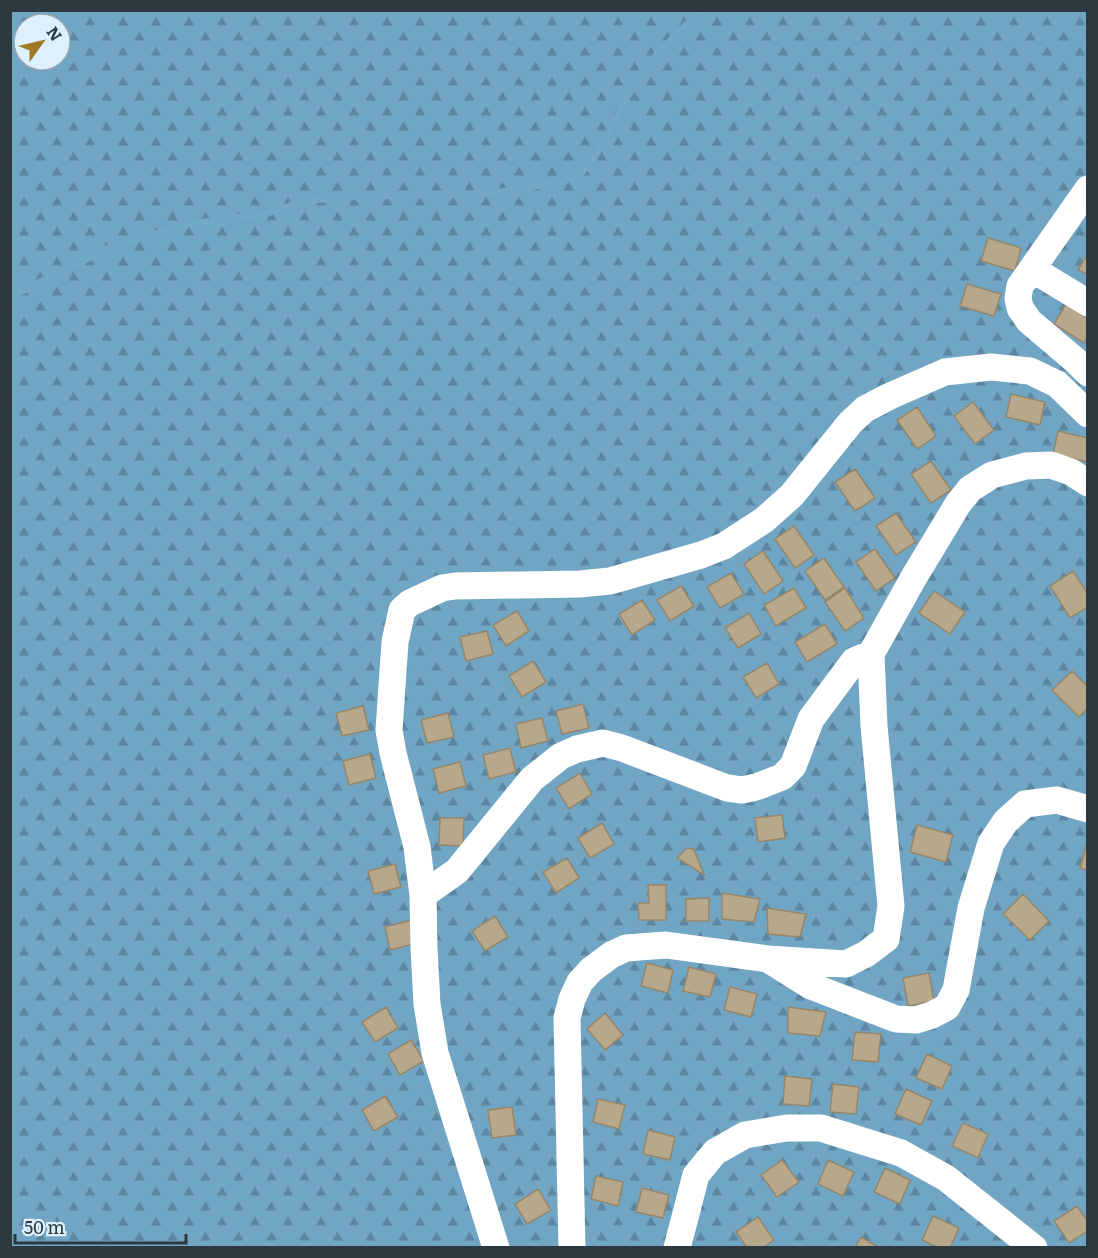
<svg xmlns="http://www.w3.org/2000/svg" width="1098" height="1258" font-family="Literata,serif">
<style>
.forest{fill:url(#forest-firs);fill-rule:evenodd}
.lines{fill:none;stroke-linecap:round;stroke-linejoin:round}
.stream{stroke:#73a7c6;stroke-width:7}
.building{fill:#b8a88b;stroke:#958669;stroke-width:1.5}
.minor{stroke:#fff;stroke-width:27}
</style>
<defs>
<pattern id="forest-firs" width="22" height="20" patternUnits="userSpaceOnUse" patternTransform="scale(1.5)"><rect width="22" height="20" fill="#71a5c4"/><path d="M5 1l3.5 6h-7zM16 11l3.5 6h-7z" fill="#5d87a1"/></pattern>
</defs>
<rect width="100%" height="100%" fill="#c4e5fa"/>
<path class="forest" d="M 11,11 L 1087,11 L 1087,1247 L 11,1247 ZM 24,24 L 60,24 L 60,60 L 24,60 Z"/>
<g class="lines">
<path class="stream" d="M 10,297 L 113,246 L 188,224 L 261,215 L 309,200 L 360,196 L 474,194 L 509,191 L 563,181 L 581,173 L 594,158 L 618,115 L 630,87 L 659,52 L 685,26 L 704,10"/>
</g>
<path class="building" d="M 988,238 L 1021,248 L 1015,271 L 981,261 Z
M 1088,253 L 1088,275 L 1078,270 Z
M 967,284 L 1001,294 L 994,316 L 960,306 Z
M 1066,304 L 1088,318 L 1088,336 L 1084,343 L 1054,324 Z
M 1011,394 L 1045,402 L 1040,425 L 1006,417 Z
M 973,402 L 994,430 L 975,444 L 954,416 Z
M 917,407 L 936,436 L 917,449 L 897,420 Z
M 1058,431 L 1088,438 L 1088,462 L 1053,454 Z
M 931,461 L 951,490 L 931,503 L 911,474 Z
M 855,469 L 875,498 L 855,511 L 835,482 Z
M 896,513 L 916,542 L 896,555 L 876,526 Z
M 794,526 L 814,555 L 795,568 L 775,539 Z
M 875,549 L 895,578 L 876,591 L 856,562 Z
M 763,551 L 783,581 L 764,594 L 744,564 Z
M 824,558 L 844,587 L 825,600 L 805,571 Z
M 1073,571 L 1088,594 L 1088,607 L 1070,618 L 1050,586 Z
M 731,573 L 744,594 L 720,608 L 707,587 Z
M 681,586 L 694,606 L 670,621 L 657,600 Z
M 794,588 L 806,608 L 776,626 L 764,605 Z
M 845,588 L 864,618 L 845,631 L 825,602 Z
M 934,591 L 965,612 L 950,634 L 919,613 Z
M 642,600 L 655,620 L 632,635 L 619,614 Z
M 517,611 L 529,631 L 506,646 L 493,625 Z
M 749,613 L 761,634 L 738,648 L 725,628 Z
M 825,624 L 837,644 L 807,662 L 795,642 Z
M 487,631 L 493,654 L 466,661 L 460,637 Z
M 533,661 L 546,682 L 522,697 L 509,676 Z
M 767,663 L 779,684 L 756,698 L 743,677 Z
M 1072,671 L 1088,687 L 1088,708 L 1079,717 L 1052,690 Z
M 583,704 L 589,728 L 562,734 L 556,711 Z
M 363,706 L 369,730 L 342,736 L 336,713 Z
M 448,713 L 454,737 L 427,743 L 421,720 Z
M 542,718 L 548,741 L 521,748 L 516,724 Z
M 510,748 L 516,772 L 489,779 L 483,755 Z
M 370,754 L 376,778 L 349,785 L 343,761 Z
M 460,762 L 466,786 L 439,793 L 433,769 Z
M 580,773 L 592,794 L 569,809 L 556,788 Z
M 782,815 L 785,838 L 758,842 L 755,818 Z
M 440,818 L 464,818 L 463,846 L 439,845 Z
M 602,823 L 614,844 L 590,858 L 578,838 Z
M 917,825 L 953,835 L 946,862 L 910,852 Z
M 1087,842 L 1088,842 L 1088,871 L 1080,868 Z
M 687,848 L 694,849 L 704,875 L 677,858 Z
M 567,858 L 579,878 L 556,893 L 543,872 Z
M 395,864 L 401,887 L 374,894 L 368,871 Z
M 648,885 L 666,885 L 666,920 L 639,920 L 638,903 L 649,903 Z
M 722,893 L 760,899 L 754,922 L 722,919 Z
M 1023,894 L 1049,921 L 1030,940 L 1003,914 Z
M 709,898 L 709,921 L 686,921 L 686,899 Z
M 767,908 L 806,914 L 800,937 L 768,934 Z
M 495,916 L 508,937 L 485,951 L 472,931 Z
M 411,920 L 417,943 L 390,950 L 385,927 Z
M 647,963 L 673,970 L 668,993 L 641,986 Z
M 689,967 L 716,974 L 710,997 L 683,991 Z
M 929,973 L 934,1001 L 908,1006 L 903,978 Z
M 730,987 L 757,994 L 751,1017 L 724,1010 Z
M 386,1007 L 398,1028 L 375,1042 L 362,1022 Z
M 788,1007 L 826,1012 L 820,1036 L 788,1033 Z
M 605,1013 L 623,1035 L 605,1050 L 587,1029 Z
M 855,1032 L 881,1034 L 878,1062 L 852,1060 Z
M 411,1040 L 424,1061 L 400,1075 L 388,1054 Z
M 927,1054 L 952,1066 L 942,1089 L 916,1078 Z
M 785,1076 L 812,1079 L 809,1106 L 783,1104 Z
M 833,1084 L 859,1087 L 856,1114 L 830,1112 Z
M 906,1089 L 932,1101 L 921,1125 L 895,1114 Z
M 385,1096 L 398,1117 L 374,1131 L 362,1110 Z
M 598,1099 L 625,1105 L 619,1129 L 593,1122 Z
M 512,1107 L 516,1135 L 492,1138 L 488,1110 Z
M 963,1123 L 988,1134 L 978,1158 L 952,1146 Z
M 648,1130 L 675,1137 L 670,1160 L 643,1154 Z
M 782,1160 L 799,1182 L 777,1197 L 761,1175 Z
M 828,1160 L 854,1172 L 843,1196 L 818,1184 Z
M 885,1168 L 910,1180 L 900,1204 L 874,1192 Z
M 596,1176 L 623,1182 L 618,1206 L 591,1199 Z
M 642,1188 L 669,1195 L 663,1218 L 636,1212 Z
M 538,1189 L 551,1210 L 527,1224 L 515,1204 Z
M 1077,1206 L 1088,1222 L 1088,1231 L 1069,1243 L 1054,1221 Z
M 933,1216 L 959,1228 L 950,1248 L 939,1248 L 922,1240 Z
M 758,1217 L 774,1240 L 763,1248 L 747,1248 L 736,1232 Z
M 861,1237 L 880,1248 L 855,1248 Z"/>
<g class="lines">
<path class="minor" d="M 1088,189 L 1020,286 L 1018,298 L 1020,308 L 1029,321 L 1076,361 L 1088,373
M 1032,269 L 1088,303
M 423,895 L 457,871 L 532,779 L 561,756 L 577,749 L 603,743 L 622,748 L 727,788 L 742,790 L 756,787 L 782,777 L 793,766 L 811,719 L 854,661 L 871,654
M 771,961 L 811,986 L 896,1019 L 916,1020 L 932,1015 L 947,1007 L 956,990 L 971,908 L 991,843 L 1006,821 L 1025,804 L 1057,800 L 1088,809
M 496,1248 L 435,1053 L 427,1004 L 424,948 L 423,895 L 417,847 L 393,753 L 389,730 L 395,642 L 402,610 L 410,603 L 442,588 L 455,586 L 580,584 L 610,581 L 701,555 L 724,546 L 764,520 L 792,495 L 850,423 L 865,409 L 890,396 L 945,372 L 991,367 L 1030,371 L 1057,384 L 1088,414
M 572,1248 L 567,1018 L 572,999 L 580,982 L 591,970 L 611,955 L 626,948 L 666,945 L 768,959 L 846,964 L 866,954 L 886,939 L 891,906 L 874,726 L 871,654 L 914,577 L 958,504 L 970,489 L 992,475 L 1026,466 L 1051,465 L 1071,472 L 1088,483
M 677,1248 L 696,1175 L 715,1152 L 745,1135 L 787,1128 L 821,1128 L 901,1153 L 946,1178 L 1034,1248"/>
</g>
<rect width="1098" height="1258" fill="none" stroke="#2c3941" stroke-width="24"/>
<g transform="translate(42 42) rotate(56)"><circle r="28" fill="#ddf0fd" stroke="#96a7b2" stroke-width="1.5"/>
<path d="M0-4.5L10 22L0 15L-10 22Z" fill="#9f7825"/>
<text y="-9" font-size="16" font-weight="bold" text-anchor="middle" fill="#2c3941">N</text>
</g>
<path d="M15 1234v9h171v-9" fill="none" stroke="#2c3941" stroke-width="3"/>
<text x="24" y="1234" font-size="18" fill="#2c3941" stroke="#ddf0fd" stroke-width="4.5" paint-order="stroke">50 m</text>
</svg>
